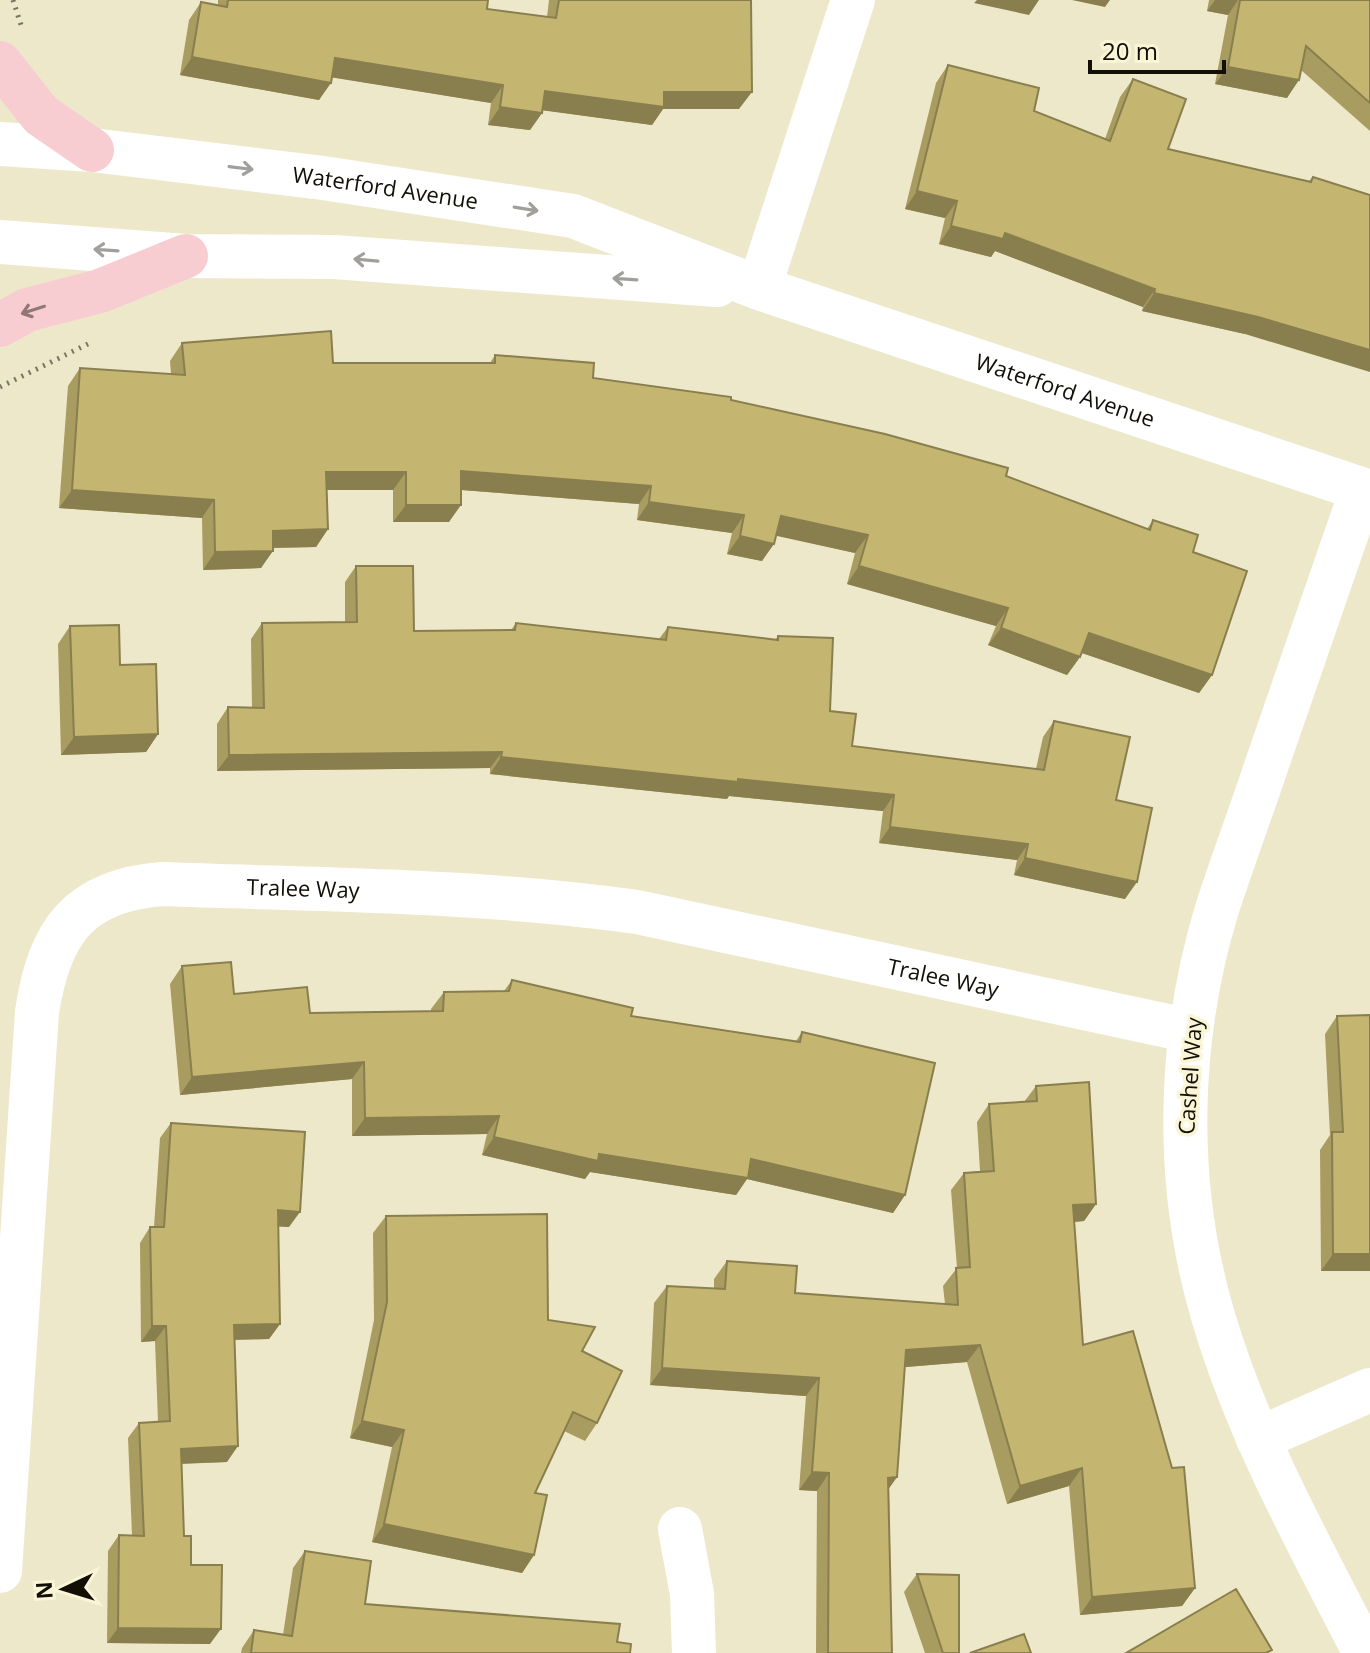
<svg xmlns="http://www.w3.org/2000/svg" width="1370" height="1653" font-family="'Open Sans',sans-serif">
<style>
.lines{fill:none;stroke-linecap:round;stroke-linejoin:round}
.path{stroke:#797663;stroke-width:5;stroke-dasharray:2 6;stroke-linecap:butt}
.minor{stroke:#fff;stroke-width:44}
.major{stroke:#f8cdd1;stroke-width:44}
.wall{fill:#a99c60}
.shaded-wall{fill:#897f4e}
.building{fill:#c4b570;stroke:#897f4e;stroke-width:2}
.oneway{stroke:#a09f9b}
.oneway2{stroke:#907876}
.labels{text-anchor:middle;stroke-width:7;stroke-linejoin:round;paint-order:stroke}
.street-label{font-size:22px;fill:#110f06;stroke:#fbf5d8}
</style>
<rect width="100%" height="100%" fill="#eee8cb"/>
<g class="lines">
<path class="path" d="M 13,0 L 21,25
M 0,387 L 92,342"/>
<g class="minor">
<path id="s1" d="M 0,144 L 92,150 L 323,178 L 573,216 L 759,288 L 1370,492"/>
<path d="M 0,242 L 186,256 L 334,257 L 717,285"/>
<path d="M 759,288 L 853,0"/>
<path d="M 1362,490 C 1330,581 1299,672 1267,764 C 1251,812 1233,860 1217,909 C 1177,1041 1174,1184 1213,1316 C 1248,1435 1309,1544 1365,1653"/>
<path d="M 1258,1439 L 1370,1390"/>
<path d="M 680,1529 L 692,1594 L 694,1653"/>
<path id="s2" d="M 0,1571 L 37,1012 C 49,933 78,890 163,884 C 321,890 480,890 637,912 L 1191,1031"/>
</g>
<path class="major" d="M 0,63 L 41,115 L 92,150
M 0,325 L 27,310 L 100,291 L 186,256"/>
</g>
<path class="wall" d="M 218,0 L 488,0 L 487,9 L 547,17 L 549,0 L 751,0 L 739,109 L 663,109 L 652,125 L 543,110 L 542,113 L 530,130 L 488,125 L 491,103 L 332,77 L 319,100 L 180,75 L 189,20 L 201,2 L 218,5 Z
M 1209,0 L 1370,0 L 1370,131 L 1301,70 L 1287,98 L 1215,84 L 1228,15 L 1207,11 Z
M 948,65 L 1034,111 L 1105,139 L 1120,97 L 1133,79 L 1168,149 L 1309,181 L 1313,177 L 1245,334 L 1142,311 L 1143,307 L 995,251 L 991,257 L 939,244 L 945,218 L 905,209 L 936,83 Z
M 182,343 L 333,363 L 490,363 L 495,355 L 593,378 L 731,400 L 1006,476 L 1147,529 L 1153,520 L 1193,552 L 1212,675 L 1199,693 L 1082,653 L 1080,657 L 1067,675 L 988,645 L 996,626 L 847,584 L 855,553 L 776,535 L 762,561 L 727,554 L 732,533 L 637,520 L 639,504 L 461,490 L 449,522 L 393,522 L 393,490 L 327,490 L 328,529 L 316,547 L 273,548 L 261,568 L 203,570 L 202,518 L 59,508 L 68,386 L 80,368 L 171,374 L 170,361 Z
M 356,566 L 414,631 L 511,630 L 516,623 L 659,639 L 668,627 L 775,640 L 778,636 L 830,711 L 852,746 L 1036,769 L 1043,737 L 1054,721 L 1116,800 L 1125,899 L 1014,875 L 1017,860 L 879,843 L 883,811 L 729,796 L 727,799 L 490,774 L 490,768 L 217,771 L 217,724 L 228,707 L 252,708 L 251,639 L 262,623 L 345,622 L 345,582 Z
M 70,626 L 120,665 L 158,734 L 146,752 L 61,755 L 58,644 Z
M 182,966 L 234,994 L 310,1013 L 431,1011 L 431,1009 L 444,992 L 504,991 L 512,980 L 631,1016 L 796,1041 L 802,1032 L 905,1195 L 893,1213 L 747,1179 L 736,1195 L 590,1172 L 585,1179 L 482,1155 L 487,1134 L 352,1136 L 352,1079 L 180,1095 L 170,984 Z
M 1337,1016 L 1370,1271 L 1321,1271 L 1320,1150 L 1330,1135 L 1325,1034 Z
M 1036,1086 L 1096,1204 L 1084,1221 L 1074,1222 L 1083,1345 L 1195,1588 L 1182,1606 L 1080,1615 L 1069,1486 L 1007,1504 L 967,1362 L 905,1367 L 897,1477 L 889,1488 L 892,1653 L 816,1653 L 817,1491 L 799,1490 L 806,1396 L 650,1385 L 654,1303 L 667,1286 L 714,1289 L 714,1279 L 727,1261 L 795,1293 L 945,1304 L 943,1286 L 957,1268 L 951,1190 L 964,1173 L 980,1171 L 977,1122 L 989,1104 L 1024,1102 Z
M 171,1123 L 289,1227 L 278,1226 L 280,1324 L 269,1339 L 234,1340 L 227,1462 L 181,1464 L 184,1536 L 210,1644 L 107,1643 L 108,1551 L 119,1535 L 132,1535 L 128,1438 L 139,1423 L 158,1422 L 155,1341 L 141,1342 L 140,1243 L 150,1227 L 154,1227 L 160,1138 Z
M 386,1216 L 548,1320 L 582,1351 L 597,1423 L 585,1441 L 564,1431 L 535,1493 L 534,1555 L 522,1573 L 372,1542 L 392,1447 L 350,1438 L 374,1320 L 373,1233 Z
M 305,1551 L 365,1604 L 617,1642 L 630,1653 L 241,1653 L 242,1648 L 254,1630 L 283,1635 L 293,1568 Z
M 917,1574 L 959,1653 L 925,1653 L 904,1592 Z"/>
<path class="shaded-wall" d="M 977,0 L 1039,0 L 1029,15 L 974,3 Z
M 1072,0 L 1110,0 L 1105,7 Z
M 1215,0 L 1238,0 L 1228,15 L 1207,11 Z
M 192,57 L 331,83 L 319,100 L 180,75 Z
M 335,58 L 503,85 L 491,103 L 323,76 Z
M 1228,67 L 1299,80 L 1287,98 L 1215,84 Z
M 545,91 L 664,92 L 752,92 L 739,109 L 663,109 L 652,125 L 533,109 Z
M 500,107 L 542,113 L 530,130 L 488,125 Z
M 917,191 L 957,201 L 945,218 L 905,209 Z
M 951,226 L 1005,233 L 1155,289 L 1143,307 L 995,251 L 991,257 L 939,244 Z
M 1154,293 L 1258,317 L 1370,350 L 1370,372 L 1245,334 L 1142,311 Z
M 461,471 L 651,486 L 639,504 L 449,489 Z
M 326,472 L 406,472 L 393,490 L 314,490 Z
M 72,490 L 214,500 L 202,518 L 59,508 Z
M 649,502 L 744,515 L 732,533 L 637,520 Z
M 406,505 L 461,505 L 449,522 L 393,522 Z
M 781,516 L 868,535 L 855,553 L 768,534 Z
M 328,529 L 316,547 L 260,548 L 273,531 Z
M 740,536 L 774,544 L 762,561 L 727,554 Z
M 273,551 L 261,568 L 203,570 L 215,552 Z
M 859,566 L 1008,608 L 996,626 L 847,584 Z
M 1001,628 L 1080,657 L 1067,675 L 988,645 Z
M 1089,633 L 1212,675 L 1199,693 L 1076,651 Z
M 158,734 L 146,752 L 61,755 L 74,737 Z
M 502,752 L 490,768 L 217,771 L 229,755 Z
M 501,757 L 738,779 L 894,795 L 883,811 L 729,796 L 727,799 L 490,774 Z
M 890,827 L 1028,844 L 1017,860 L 879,843 Z
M 1025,858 L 1137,882 L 1125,899 L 1014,875 Z
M 364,1062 L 352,1079 L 180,1095 L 192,1077 Z
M 499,1116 L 487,1134 L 352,1136 L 365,1118 Z
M 494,1137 L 599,1154 L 751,1159 L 905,1195 L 893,1213 L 747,1179 L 736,1195 L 590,1172 L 585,1179 L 482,1155 Z
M 1096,1204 L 1084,1221 L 1060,1223 L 1073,1205 Z
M 278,1210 L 300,1212 L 289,1227 L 267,1226 Z
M 1333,1254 L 1370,1254 L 1370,1271 L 1321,1271 Z
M 280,1324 L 269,1339 L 223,1340 L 234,1325 Z
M 152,1326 L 166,1326 L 155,1341 L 141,1342 Z
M 980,1345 L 967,1362 L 894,1368 L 906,1350 Z
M 662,1368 L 819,1378 L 806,1396 L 650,1385 Z
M 362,1421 L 404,1430 L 392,1447 L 350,1438 Z
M 238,1446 L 227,1462 L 170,1464 L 181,1449 Z
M 1082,1468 L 1069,1486 L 1007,1504 L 1020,1486 Z
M 812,1472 L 829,1473 L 817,1491 L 799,1490 Z
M 897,1477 L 885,1494 L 888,1478 Z
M 384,1524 L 534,1555 L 522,1573 L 372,1542 Z
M 1195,1588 L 1182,1606 L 1080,1615 L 1092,1597 Z
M 118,1628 L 221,1629 L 210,1644 L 107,1643 Z"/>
<path class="building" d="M 228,0 L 488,0 L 487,9 L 556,18 L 559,0 L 751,0 L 752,92 L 664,92 L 664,107 L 545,91 L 542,113 L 500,107 L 503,85 L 335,58 L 331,83 L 192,57 L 201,2 L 227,7 Z
M 1240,0 L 1370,0 L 1370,103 L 1306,46 L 1299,80 L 1228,67 Z
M 948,65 L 1039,88 L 1034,111 L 1110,141 L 1133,79 L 1186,99 L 1168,149 L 1311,182 L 1313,177 L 1370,195 L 1370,350 L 1258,317 L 1154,293 L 1155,289 L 1005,233 L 1003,239 L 951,226 L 957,201 L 917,191 Z
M 331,331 L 333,363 L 495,363 L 495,355 L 594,363 L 593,378 L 731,397 L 731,400 L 885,434 L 1008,468 L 1006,476 L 1150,530 L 1153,520 L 1198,535 L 1193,552 L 1247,571 L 1212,675 L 1089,633 L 1080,657 L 1001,628 L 1008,608 L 859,566 L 868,535 L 781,516 L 774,544 L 740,536 L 744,515 L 649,502 L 651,486 L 461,471 L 461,505 L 406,505 L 406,472 L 326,472 L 328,529 L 273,531 L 273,551 L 215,552 L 214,500 L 72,490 L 80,368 L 185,375 L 182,343 Z
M 356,566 L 413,566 L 414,631 L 515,630 L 516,623 L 666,640 L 668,627 L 778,640 L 778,636 L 833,638 L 830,711 L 856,714 L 852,746 L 1044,770 L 1054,721 L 1130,737 L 1116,800 L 1152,808 L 1137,882 L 1025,858 L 1028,844 L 890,827 L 894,795 L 738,779 L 738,782 L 501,757 L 502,752 L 229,755 L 228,707 L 264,708 L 262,623 L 357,622 Z
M 119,625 L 120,665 L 156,664 L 158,734 L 74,737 L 70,626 Z
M 231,962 L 234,994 L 307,987 L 310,1013 L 443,1011 L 444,992 L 509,991 L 512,980 L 633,1008 L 631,1016 L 800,1042 L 802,1032 L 935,1063 L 905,1195 L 751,1159 L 748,1178 L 599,1154 L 598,1161 L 494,1137 L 499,1116 L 365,1118 L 364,1062 L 192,1077 L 182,966 Z
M 1370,1015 L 1370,1254 L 1333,1254 L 1332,1132 L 1343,1132 L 1337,1016 Z
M 1089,1082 L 1096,1204 L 1073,1205 L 1083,1345 L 1133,1331 L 1172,1468 L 1184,1467 L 1195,1588 L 1092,1597 L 1082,1468 L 1020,1486 L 980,1345 L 906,1350 L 897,1477 L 888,1478 L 892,1653 L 828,1653 L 829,1473 L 812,1472 L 819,1378 L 662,1368 L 667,1286 L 725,1289 L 727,1261 L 797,1266 L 795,1293 L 958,1305 L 956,1268 L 970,1267 L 964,1173 L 994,1171 L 989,1104 L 1037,1101 L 1036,1086 Z
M 171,1123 L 305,1132 L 300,1212 L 278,1210 L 280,1324 L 234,1325 L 238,1446 L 181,1449 L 184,1536 L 191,1536 L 191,1565 L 222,1565 L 221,1629 L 118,1628 L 119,1535 L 144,1536 L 139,1423 L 170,1421 L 166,1326 L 152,1326 L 150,1227 L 164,1227 Z
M 547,1214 L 548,1320 L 595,1327 L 582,1351 L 622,1371 L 597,1423 L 573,1412 L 535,1493 L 547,1495 L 534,1555 L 384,1524 L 404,1430 L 362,1421 L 387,1302 L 386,1216 Z
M 305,1551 L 371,1561 L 365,1604 L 620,1624 L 617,1642 L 631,1644 L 630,1653 L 251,1653 L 254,1630 L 292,1636 Z
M 917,1574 L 959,1575 L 959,1653 L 943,1653 Z
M 1236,1589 L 1272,1650 L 1266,1653 L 1126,1653 Z
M 1024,1634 L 1031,1653 L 970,1653 Z"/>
<defs><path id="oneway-shaft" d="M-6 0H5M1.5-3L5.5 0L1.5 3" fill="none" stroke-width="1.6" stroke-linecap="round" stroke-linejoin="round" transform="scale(2)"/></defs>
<g class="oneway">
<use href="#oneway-shaft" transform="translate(241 168) rotate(7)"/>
<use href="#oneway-shaft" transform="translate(526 209) rotate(9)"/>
<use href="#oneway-shaft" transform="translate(106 250) rotate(-176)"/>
<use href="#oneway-shaft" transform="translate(366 260) rotate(-175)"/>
<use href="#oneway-shaft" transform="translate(625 279) rotate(-176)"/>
</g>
<use class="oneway2" href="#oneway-shaft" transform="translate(33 310) rotate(162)"/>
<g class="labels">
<g class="street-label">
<text dy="8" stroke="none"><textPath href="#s1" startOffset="388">Waterford Avenue</textPath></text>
<text dy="8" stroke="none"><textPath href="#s1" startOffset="1100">Waterford Avenue</textPath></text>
<text dy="8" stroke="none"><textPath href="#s2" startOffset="900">Tralee Way</textPath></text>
<text dy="8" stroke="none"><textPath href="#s2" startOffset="1548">Tralee Way</textPath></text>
<text transform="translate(1190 1076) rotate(-86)" y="8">Cashel Way</text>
</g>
</g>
<g transform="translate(64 1589) rotate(266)" stroke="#fbf5d8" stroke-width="6" paint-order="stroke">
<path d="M0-6L14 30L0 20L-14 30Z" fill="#110f06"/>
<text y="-12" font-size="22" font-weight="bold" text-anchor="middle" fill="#110f06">N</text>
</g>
<path d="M1090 60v12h134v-12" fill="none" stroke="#110f06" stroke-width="4"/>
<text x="1102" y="60" font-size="24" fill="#110f06" stroke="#fbf5d8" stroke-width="6" paint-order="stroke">20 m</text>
</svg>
